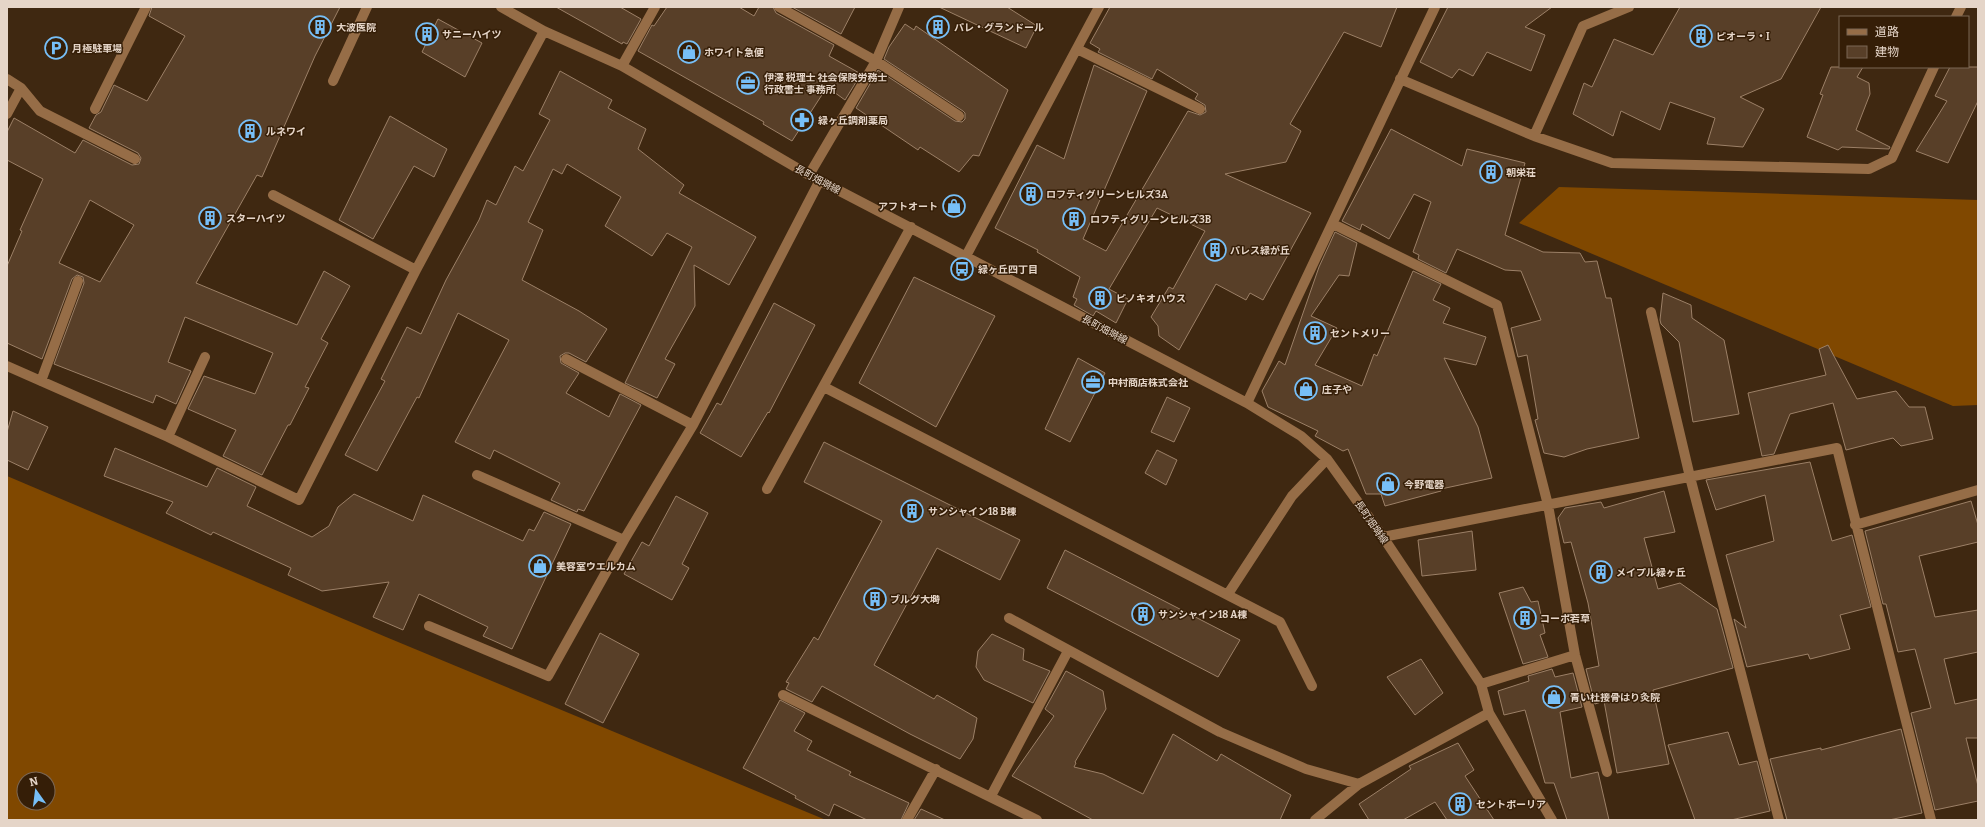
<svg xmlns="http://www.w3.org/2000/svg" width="1985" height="827" font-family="Bitter,'Noto Sans JP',serif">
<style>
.forest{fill:#804800;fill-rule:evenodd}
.building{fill:#583f28;stroke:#9c8067;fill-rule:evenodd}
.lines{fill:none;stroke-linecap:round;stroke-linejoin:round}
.minor{stroke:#966d47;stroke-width:10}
.labels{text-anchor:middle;stroke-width:3;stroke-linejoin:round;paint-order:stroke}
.poi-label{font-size:10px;font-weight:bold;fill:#e5d5c8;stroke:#351e07;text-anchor:start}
.street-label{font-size:10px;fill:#e5d5c8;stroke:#351e07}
</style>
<rect width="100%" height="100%" fill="#3f2811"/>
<path class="forest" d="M 1559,187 L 1978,200 L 1978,405 L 1953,406 L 1519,223 Z
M 7,476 L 386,637 L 826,820 L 7,820 ZM 24,779 L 48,779 L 48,803 L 24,803 Z"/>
<path class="building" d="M 152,7 L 340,7 L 315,56 L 262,177 L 257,175 L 196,283 L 297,325 L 324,271 L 350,286 L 321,339 L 328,343 L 305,387 L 309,388 L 290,425 L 288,425 L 262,475 L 223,456 L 236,430 L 188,409 L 204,376 L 255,394 L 273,353 L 185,317 L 168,362 L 191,371 L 176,404 L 156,395 L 153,403 L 100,382 L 54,364 L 84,283 L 83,277 L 77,275 L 72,279 L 42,359 L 7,343 L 7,266 L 22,231 L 20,230 L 43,179 L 7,160 L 7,132 L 14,118 L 75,153 L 83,140 L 132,165 L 139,164 L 141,158 L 138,153 L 89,128 L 96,115 L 101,112 L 114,85 L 147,101 L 185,36 L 149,16 ZM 90,200 L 134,225 L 100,282 L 59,263 Z
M 556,7 L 620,7 L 641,19 L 627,44 L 623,42 L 622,44 Z
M 667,7 L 739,7 L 754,16 L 759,7 L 773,7 L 776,13 L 834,45 L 829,56 L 861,74 L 845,100 L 827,87 L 792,141 L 763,124 L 764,122 L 638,51 L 652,25 L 654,26 Z
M 792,7 L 855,7 L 841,34 Z
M 939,7 L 1007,7 L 1037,26 L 1026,48 Z
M 1110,7 L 1397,7 L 1381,47 L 1344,32 L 1290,124 L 1301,131 L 1286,162 L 1225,174 L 1311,213 L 1263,300 L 1250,293 L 1246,300 L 1216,284 L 1179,350 L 1159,336 L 1158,326 L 1151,317 L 1169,287 L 1173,289 L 1205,231 L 1157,208 L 1109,289 L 1128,299 L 1116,323 L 1096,311 L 1093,316 L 1074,305 L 1077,299 L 1073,297 L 1080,277 L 1037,252 L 1038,250 L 995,228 L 1037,145 L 1064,159 L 1094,65 L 1147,91 L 1083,239 L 1106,251 L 1188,111 L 1200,115 L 1206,112 L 1205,105 L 1195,99 L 1198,94 L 1157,69 L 1152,79 L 1098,52 L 1100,49 L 1090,43 Z
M 1448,7 L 1552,7 L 1525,27 L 1545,35 L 1531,71 L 1487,52 L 1473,76 L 1459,69 L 1452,78 L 1420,62 Z
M 1680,7 L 1821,7 L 1781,79 L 1740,97 L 1764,109 L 1743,147 L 1707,144 L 1715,118 L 1670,102 L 1660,130 L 1621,111 L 1613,136 L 1573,114 L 1584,83 L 1592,87 L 1614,39 L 1653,55 Z
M 438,19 L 482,43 L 465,77 L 422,52 Z
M 905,24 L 914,30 L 916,26 L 1008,90 L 979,156 L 973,155 L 959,172 L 920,147 L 918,150 L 856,108 L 878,70 L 955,121 L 962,122 L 965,119 L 965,113 L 963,111 L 884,59 L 889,47 Z
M 1831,67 L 1863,67 L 1857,77 L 1869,83 L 1870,94 L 1856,130 L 1890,147 L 1889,149 L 1842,147 L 1838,150 L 1807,137 L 1823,95 L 1820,94 Z
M 1950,67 L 1978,67 L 1978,101 L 1948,163 L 1916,151 L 1947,101 L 1935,96 Z
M 560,71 L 612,100 L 608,108 L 646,129 L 638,149 L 684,185 L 679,193 L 756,237 L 729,285 L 694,265 L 695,306 L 665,359 L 675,364 L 657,398 L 625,383 L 692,247 L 667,233 L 652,256 L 605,226 L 621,197 L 567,164 L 562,174 L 553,169 L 528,222 L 543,230 L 522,280 L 579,311 L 607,329 L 586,362 L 569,353 L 565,353 L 560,356 L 561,363 L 579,373 L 566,393 L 609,417 L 620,394 L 641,405 L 584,511 L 578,509 L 577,512 L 551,500 L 560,483 L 494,450 L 490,459 L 455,442 L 509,340 L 458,313 L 419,398 L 417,397 L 377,471 L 345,455 L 385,381 L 381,379 L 407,327 L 421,334 L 446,280 L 479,220 L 487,200 L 496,205 L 515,166 L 523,171 L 550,120 L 539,114 Z
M 390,116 L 447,149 L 434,177 L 414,166 L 373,239 L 339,220 Z
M 1391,129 L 1462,166 L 1467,149 L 1525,163 L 1505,235 L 1543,252 L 1580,253 L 1585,262 L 1597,261 L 1606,298 L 1611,298 L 1639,438 L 1587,449 L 1564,457 L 1544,453 L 1535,420 L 1538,419 L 1527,355 L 1518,357 L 1511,328 L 1541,320 L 1521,271 L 1505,270 L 1457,249 L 1446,273 L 1418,259 L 1419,255 L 1413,252 L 1431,202 L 1414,194 L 1389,239 L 1362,224 L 1360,230 L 1342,221 Z
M 1335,232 L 1357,243 L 1349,276 L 1339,275 L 1311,316 L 1337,328 L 1315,365 L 1362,386 L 1374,354 L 1377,356 L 1413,271 L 1441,284 L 1433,300 L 1450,308 L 1443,323 L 1486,337 L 1476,365 L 1444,358 L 1478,427 L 1492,478 L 1441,489 L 1441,491 L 1385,506 L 1381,494 L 1366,494 L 1348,449 L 1343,451 L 1315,436 L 1318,431 L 1268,407 L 1262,391 L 1279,361 L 1285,365 L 1319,267 Z
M 914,277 L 995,316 L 936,427 L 859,383 Z
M 1663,293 L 1691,305 L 1692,318 L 1724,340 L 1739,414 L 1693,422 L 1679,342 L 1661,324 L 1660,320 Z
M 774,303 L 815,325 L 769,413 L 768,412 L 741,457 L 700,433 L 717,403 L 721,405 Z
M 1828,345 L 1857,399 L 1896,391 L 1909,407 L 1925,407 L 1933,439 L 1901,446 L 1893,438 L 1846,450 L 1833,403 L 1790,414 L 1774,454 L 1762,456 L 1748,393 L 1826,375 L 1819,349 Z
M 1078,358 L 1105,373 L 1070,442 L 1045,429 Z
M 1167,397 L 1190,408 L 1174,442 L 1151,432 Z
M 13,411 L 48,427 L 28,470 L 7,460 L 7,432 Z
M 824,442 L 1020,540 L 1000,580 L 937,548 L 874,665 L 934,699 L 937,695 L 977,718 L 973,739 L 960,759 L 910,734 L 822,686 L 812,702 L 786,689 L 789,683 L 786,682 L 814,637 L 818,640 L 882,521 L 804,482 Z
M 115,448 L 207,487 L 217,468 L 256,487 L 247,506 L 312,537 L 329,526 L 338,507 L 354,494 L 413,521 L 423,495 L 523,541 L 529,529 L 534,531 L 544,512 L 571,524 L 512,649 L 483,636 L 488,627 L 419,594 L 403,630 L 373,617 L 389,582 L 322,591 L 288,575 L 291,568 L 213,532 L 211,535 L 166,513 L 173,502 L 104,476 Z
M 1157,450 L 1177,460 L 1166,485 L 1145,473 Z
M 1810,462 L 1832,541 L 1852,535 L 1871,607 L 1840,615 L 1850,649 L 1810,659 L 1808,654 L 1747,667 L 1734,619 L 1746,628 L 1726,555 L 1774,541 L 1765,495 L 1716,510 L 1706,480 Z
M 1664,491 L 1675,532 L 1644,538 L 1658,589 L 1680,583 L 1717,609 L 1733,668 L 1653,690 L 1669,764 L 1617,773 L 1604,701 L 1595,704 L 1586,669 L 1599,666 L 1588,603 L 1571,542 L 1564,543 L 1558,518 L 1565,508 L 1601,502 L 1604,508 Z
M 676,496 L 708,513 L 682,564 L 689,568 L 672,600 L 624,574 L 642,542 L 649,546 Z
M 1971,501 L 1978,525 L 1978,542 L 1919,556 L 1935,617 L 1978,610 L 1978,652 L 1944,659 L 1955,704 L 1978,699 L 1978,738 L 1966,738 L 1978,786 L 1978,801 L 1935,810 L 1911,713 L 1931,708 L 1915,649 L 1898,652 L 1886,604 L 1883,604 L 1865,531 Z
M 1472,531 L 1476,570 L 1422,576 L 1418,540 Z
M 1065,550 L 1240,640 L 1218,677 L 1047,588 Z
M 1523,587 L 1531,602 L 1538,601 L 1545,633 L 1540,635 L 1548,657 L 1523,664 L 1499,593 Z
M 600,633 L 639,654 L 603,723 L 565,704 Z
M 992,634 L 1024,649 L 1023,660 L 1050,671 L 1033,703 L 984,680 L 976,667 L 978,651 Z
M 1421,659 L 1443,693 L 1415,715 L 1387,677 Z
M 1552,669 L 1555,677 L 1573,673 L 1582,707 L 1560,712 L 1571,778 L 1598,772 L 1609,820 L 1567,820 L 1554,783 L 1545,783 L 1525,710 L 1504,715 L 1498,691 L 1529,681 L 1528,676 Z
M 1066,671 L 1103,691 L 1106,709 L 1075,762 L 1076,763 L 1074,767 L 1103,774 L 1143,794 L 1173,734 L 1217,761 L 1221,754 L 1291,795 L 1280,820 L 1093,820 L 1012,776 L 1054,716 L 1045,709 Z
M 780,700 L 805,713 L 794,731 L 812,741 L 807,750 L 851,772 L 849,775 L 909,803 L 901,820 L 867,820 L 834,804 L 829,816 L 795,798 L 796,796 L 743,768 Z
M 1901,729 L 1922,813 L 1889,820 L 1787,820 L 1770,759 L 1821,748 L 1821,750 Z
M 1728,732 L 1739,765 L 1757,761 L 1770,811 L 1731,820 L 1695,820 L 1668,745 Z
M 1458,743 L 1474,770 L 1465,776 L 1494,820 L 1447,820 L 1435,802 L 1403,820 L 1369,820 L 1359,804 L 1411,769 L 1409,766 Z
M 921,809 L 945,820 L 914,820 Z"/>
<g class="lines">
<path class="minor" d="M 501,7 L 544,31 L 622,66 L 809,175 L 1247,403 L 1301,436 L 1327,459 L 1383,537 L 1481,684 L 1489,713 L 1552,820
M 779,7 L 876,61 L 959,116
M 1956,17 L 1961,7
M 1077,49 L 1200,109
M 622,66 L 655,7
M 7,79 L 21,88 L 40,111 L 135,159
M 1400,79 L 1534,136 L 1612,163 L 1869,169 L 1892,158 L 1934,67
M 333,81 L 367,7
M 95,109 L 146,7
M 7,114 L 21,88
M 1534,136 L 1583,26 L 1629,7
M 809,175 L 876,61 L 899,7
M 273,195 L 416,270
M 1333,224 L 1497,305 L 1548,505 L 1575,655 L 1607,772
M 966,256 L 1099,7
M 1651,312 L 1690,477 L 1779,820
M 566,359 L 693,425
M 7,366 L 168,437 L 299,500 L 416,270 L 544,31
M 41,381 L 78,281
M 824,387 L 1280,622 L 1312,686
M 1247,403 L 1435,7
M 168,437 L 205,357
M 477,475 L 624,540
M 767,489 L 911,227
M 1855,525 L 1978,490
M 1383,537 L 1837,448 L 1931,820
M 1228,594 L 1292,496 L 1327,459
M 1009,618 L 1220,732 L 1306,769 L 1359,784
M 429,626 L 548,676 L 624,540 L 693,425 L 820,180
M 1481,684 L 1575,655
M 783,695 L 1037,820
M 991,796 L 1068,651
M 907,820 L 936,769
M 1315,820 L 1359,784 L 1489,713"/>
</g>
<defs>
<g id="building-ring" transform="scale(1.15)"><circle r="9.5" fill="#351e07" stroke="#77bff7" stroke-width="1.5"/><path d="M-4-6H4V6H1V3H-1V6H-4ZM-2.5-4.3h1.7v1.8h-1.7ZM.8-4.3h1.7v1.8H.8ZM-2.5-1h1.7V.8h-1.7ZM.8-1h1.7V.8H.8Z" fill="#77bff7"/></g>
<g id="parking-ring" transform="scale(1.15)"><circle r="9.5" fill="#351e07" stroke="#77bff7" stroke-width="1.5"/><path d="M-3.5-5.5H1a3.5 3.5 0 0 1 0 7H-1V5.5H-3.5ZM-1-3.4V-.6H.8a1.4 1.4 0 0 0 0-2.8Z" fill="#77bff7"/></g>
<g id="shop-ring" transform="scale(1.15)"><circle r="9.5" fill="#351e07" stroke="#77bff7" stroke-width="1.5"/><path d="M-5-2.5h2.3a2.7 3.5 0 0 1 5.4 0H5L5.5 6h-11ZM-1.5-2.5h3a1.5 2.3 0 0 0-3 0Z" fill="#77bff7"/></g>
<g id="office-ring" transform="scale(1.15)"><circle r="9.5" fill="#351e07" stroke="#77bff7" stroke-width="1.5"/><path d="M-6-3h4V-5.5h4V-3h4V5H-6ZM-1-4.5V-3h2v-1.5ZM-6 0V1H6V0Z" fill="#77bff7"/></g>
<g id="pharmacy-ring" transform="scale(1.15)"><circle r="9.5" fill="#351e07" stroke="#77bff7" stroke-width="1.5"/><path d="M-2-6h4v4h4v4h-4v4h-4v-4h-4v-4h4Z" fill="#77bff7"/></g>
<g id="bus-ring" transform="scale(1.15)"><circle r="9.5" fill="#351e07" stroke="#77bff7" stroke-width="1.5"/><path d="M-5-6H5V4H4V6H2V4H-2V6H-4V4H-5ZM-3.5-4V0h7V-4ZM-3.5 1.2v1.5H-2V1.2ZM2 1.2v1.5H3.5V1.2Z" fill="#77bff7"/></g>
</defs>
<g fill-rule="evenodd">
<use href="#building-ring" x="320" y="27"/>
<use href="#building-ring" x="938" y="27"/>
<use href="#building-ring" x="427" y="34"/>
<use href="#building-ring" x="1701" y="36"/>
<use href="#parking-ring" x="56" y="48"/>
<use href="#shop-ring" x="689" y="52"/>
<use href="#office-ring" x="748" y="83"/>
<use href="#pharmacy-ring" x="802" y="120"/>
<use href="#building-ring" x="250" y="131"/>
<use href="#building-ring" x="1491" y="172"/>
<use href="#building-ring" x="1031" y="194"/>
<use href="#shop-ring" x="954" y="206"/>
<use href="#building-ring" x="210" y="218"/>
<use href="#building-ring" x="1074" y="219"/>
<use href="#building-ring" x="1215" y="250"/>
<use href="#bus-ring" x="962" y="269"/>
<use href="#building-ring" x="1100" y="298"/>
<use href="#building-ring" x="1315" y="333"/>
<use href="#office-ring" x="1093" y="382"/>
<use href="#shop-ring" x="1306" y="389"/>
<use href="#shop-ring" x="1388" y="484"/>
<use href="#building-ring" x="912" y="511"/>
<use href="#shop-ring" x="540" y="566"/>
<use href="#building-ring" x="1601" y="572"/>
<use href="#building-ring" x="875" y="599"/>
<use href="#building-ring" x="1143" y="614"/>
<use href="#building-ring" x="1525" y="618"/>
<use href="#shop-ring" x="1554" y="697"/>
<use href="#building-ring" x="1460" y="804"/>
</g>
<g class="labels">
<g class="poi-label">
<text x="336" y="31">大波医院</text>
<text x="954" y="31">パレ・グランドール</text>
<text x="442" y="38">サニーハイツ</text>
<text x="1716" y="40">ピオーラ・I</text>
<text x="72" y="52">月極駐車場</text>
<text x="704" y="56">ホワイト急便</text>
<text x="764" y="81">伊澤 税理士 社会保険労務士<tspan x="764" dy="12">行政書士 事務所</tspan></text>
<text x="818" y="124">緑ヶ丘調剤薬局</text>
<text x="266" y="135">ルネワイ</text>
<text x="1506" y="176">朝栄荘</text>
<text x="1046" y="198">ロフティグリーンヒルズ3A</text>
<text x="938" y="210" text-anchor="end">アフトオート</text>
<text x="226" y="222">スターハイツ</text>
<text x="1090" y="223">ロフティグリーンヒルズ3B</text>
<text x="1230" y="254">パレス緑が丘</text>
<text x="978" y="273">緑ヶ丘四丁目</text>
<text x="1116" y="302">ピノキオハウス</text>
<text x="1330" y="337">セントメリー</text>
<text x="1108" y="386">中村商店株式会社</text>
<text x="1322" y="393">庄子や</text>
<text x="1404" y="488">今野電器</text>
<text x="928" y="515">サンシャイン18 B棟</text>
<text x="556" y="570">美容室ウエルカム</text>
<text x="1616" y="576">メイプル緑ヶ丘</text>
<text x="890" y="603">ブルグ大塒</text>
<text x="1158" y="618">サンシャイン18 A棟</text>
<text x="1540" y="622">コーポ若草</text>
<text x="1570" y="701">青い杜接骨はり灸院</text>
<text x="1476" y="808">セントポーリア</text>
</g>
<g class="street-label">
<text transform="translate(818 179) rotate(28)" y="4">長町畑塒線</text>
<text transform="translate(1105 329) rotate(28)" y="4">長町畑塒線</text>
<text transform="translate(1372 522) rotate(55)" y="4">長町畑塒線</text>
</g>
</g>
<rect width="1985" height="827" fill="none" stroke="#e5d5c8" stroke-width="16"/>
<rect x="1839" y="16" width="130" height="52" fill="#351e07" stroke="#7b6754"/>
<rect x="1847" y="29" width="20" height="6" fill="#966d47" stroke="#7b6754"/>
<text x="1875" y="36" font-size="12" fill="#e5d5c8">道路</text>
<rect x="1847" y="46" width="20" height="12" fill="#583f28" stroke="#7b6754"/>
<text x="1875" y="56" font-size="12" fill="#e5d5c8">建物</text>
<g transform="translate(36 791) rotate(346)"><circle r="19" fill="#351e07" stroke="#7b6754"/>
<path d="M0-3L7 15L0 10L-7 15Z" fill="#77bff7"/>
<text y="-6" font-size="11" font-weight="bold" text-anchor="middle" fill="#e5d5c8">N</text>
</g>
</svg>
